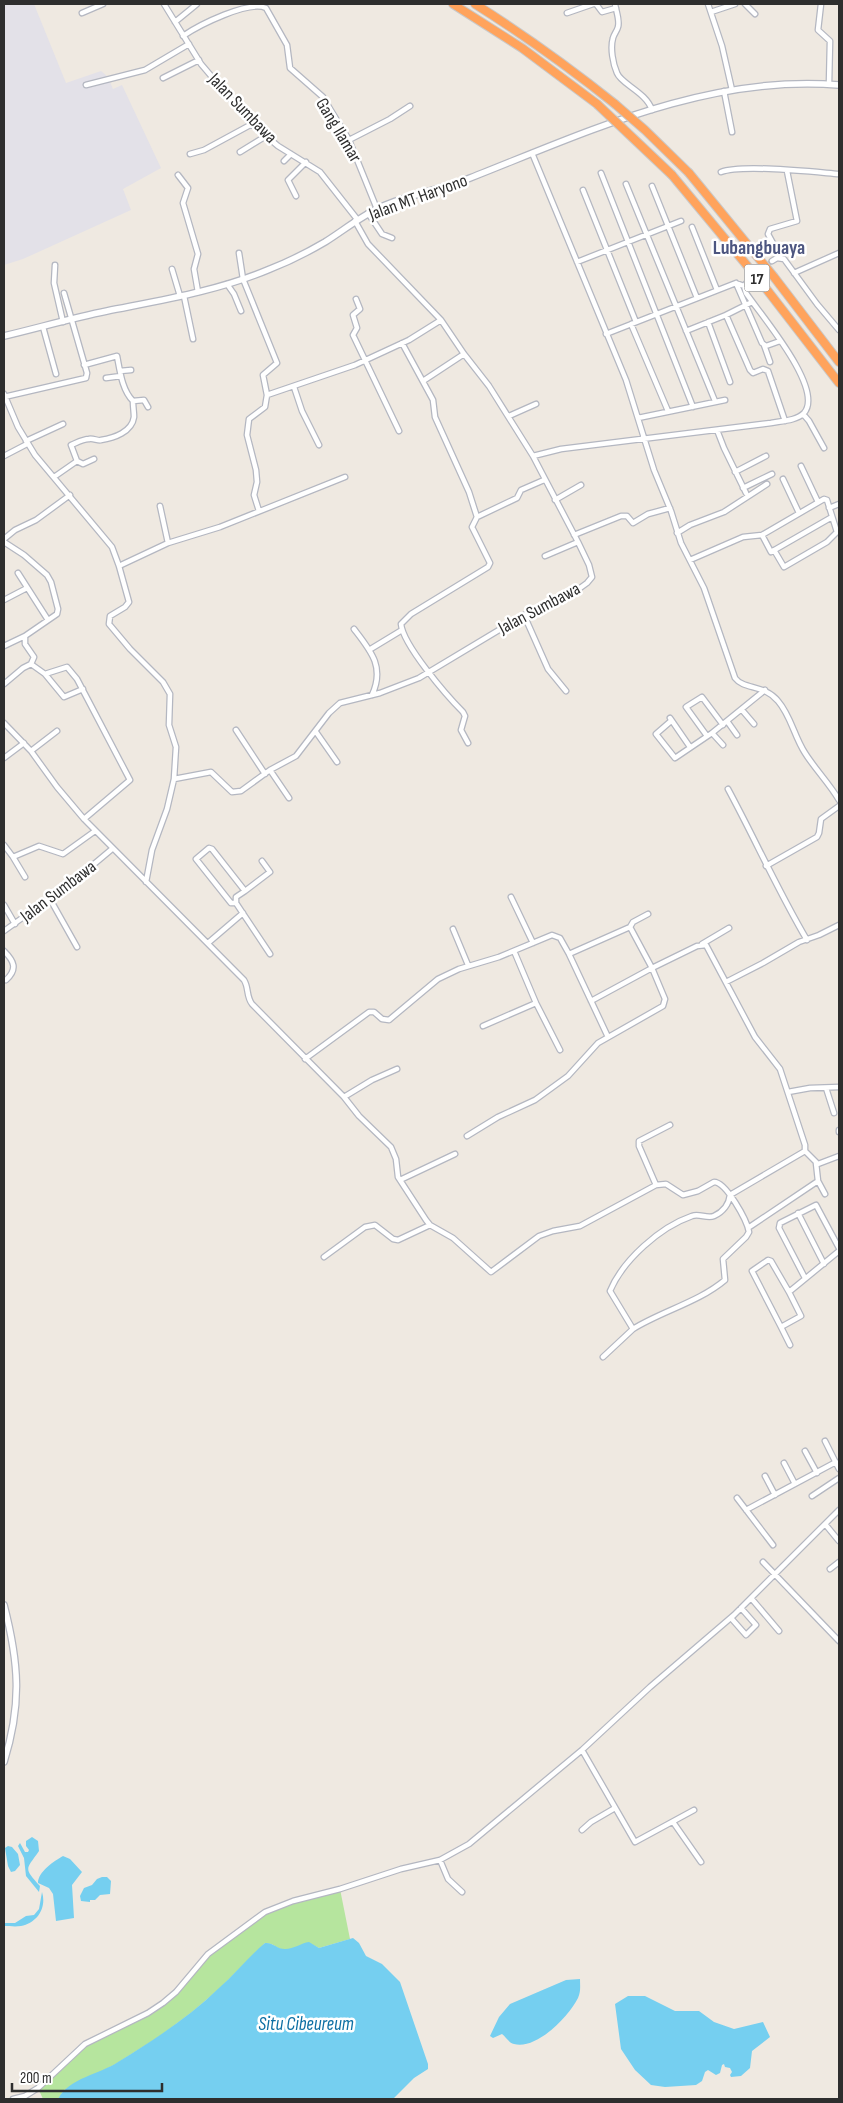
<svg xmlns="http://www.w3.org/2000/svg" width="843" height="2103" font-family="'Sofia Sans Condensed',sans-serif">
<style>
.industrial{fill:#e3e1e8}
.green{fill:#b6e59e}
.water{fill:#75cff0}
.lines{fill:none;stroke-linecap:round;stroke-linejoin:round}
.street-tunnel{stroke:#c8c4bd;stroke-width:4.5;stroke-dasharray:4.5 2;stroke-linecap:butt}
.street-casing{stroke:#b4b7c1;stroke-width:7}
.secondary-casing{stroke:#b4b7c1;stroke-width:8}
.highway-casing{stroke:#c9c9c9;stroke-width:10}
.street{stroke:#fff;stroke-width:4.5}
.secondary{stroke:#fff;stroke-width:5.5}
.highway{stroke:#ffa35c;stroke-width:8}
.highway-bridge-casing{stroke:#c9c9c9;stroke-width:10;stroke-linecap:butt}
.highway-bridge{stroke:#ffa35c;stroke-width:8}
.labels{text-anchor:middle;stroke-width:5;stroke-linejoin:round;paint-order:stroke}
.shield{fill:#fff;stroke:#6d6d6d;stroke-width:1}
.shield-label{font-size:16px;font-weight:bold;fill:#2e2e2e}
.street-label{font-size:18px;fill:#2e2e2e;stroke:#fff}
.water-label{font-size:19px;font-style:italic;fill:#0d6fa3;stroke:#fff}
.quarter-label{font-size:20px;font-weight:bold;fill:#4d5680;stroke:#fff}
</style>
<rect width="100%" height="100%" fill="#efe9e1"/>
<path class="industrial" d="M 4,4 L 34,4 L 66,83 L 101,71 L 108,77 L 113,89 L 122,85 L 161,168 L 123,189 L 131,210 L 23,259 L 4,265 Z"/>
<path class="green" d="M 340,1889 L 350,1939 L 319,1948 L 311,1944 C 303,1946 290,1951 281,1949 C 275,1947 273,1943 265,1943 L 219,1989 L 192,2012 L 160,2036 L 114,2065 L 64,2090 L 58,2099 L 43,2099 L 38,2088 L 78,2048 L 148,2013 L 176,1992 L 208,1954 L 265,1912 L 282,1905 Z"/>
<path class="water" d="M 32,1837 L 38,1841 L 39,1851 C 26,1870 23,1867 40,1886 L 39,1892 L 26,1876 L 24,1858 L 18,1846 L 20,1843 L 25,1852 L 28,1852 L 29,1850 L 26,1846 L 26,1841 Z
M 8,1846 L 12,1847 L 18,1854 L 20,1865 L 15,1871 L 11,1872 L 8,1866 L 5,1848 Z
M 63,1856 L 70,1859 L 82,1872 L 72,1885 L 74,1918 L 56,1921 L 53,1894 L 49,1888 L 38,1883 C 38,1872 54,1861 63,1856 Z
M 102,1877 L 107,1877 L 111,1881 L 110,1894 L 100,1895 L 95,1900 L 90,1900 L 90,1902 L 81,1901 L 80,1896 L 84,1888 L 92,1885 L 97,1879 Z
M 42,1892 C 47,1908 37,1923 21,1926 C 15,1927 9,1926 4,1926 L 4,1923 L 15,1923 L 26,1916 L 34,1915 L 39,1909 Z
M 353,1938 L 359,1943 L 366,1956 L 382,1964 L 400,1982 L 428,2064 L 428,2069 L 414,2078 L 393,2099 L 58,2099 C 69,2078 100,2074 118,2062 C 154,2040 189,2017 219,1988 C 235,1974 249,1956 265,1943 C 273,1942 277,1949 285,1949 C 294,1949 301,1943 309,1942 L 319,1948 Z
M 580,1979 C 580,1986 581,1991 578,1998 C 569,2016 537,2050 514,2044 C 509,2043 506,2037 502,2034 L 493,2038 L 490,2036 L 499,2017 L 510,2004 L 566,1980 Z
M 628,1996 L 645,1996 L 675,2011 L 699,2011 L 714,2022 L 734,2029 L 763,2022 L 770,2037 L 752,2051 L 750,2068 L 741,2076 L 731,2077 L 730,2075 L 732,2072 L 730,2068 L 725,2067 L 724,2064 L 722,2065 L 720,2073 L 716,2075 L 708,2070 L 705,2072 L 702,2081 L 696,2085 L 665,2087 L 651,2085 L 635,2070 L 621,2049 L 615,2004 Z"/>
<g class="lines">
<path class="street-tunnel" d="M 753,276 L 772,261"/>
<g class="street-casing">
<path id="street" d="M 164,4 L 201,64 L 252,124 L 278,146 L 320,172 L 357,219
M 615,4 C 616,11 620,20 618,27 C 617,31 614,34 613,38 C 610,48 613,64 617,73 C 621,84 646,92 652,110
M 708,4 L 722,46 L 732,90
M 745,4 L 755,14
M 821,4 L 818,30 L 830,41 L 829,84
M 711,12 L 735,4
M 82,13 L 103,4
M 567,13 L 593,4 L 596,4 L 602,12 L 616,8
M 175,22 L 197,4
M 183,36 C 199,25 249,0 266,8 L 287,45 L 290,68 L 323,97 L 330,109 L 349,140 L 377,209
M 163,78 L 199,60
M 86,85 L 145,70 L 189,44
M 724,91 L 732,132
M 349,140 L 390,119 L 410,106
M 240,152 L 266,136
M 532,153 L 626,380 L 654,470 L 671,511 L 681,543 L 704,588 L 735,678 C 744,690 764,684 778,701 C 791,716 794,736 805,753 C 815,769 829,783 839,800
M 190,154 L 204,150 L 252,124
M 284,161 L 291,154
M 721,172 C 742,164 814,172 839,174
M 601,173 L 693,407
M 178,175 L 188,188 L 183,203 L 198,254 L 194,269 L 198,292
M 626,184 L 715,401
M 652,186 L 697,298
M 583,190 L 636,322
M 296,196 L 288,180 L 306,162
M 368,213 L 382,234 L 392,238
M 692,227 L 717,290
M 239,253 L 243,279 L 277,363 L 263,375 L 267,395
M 781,258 L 768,234 L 770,229 L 797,221 L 787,171
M 772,261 L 777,258 L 784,259 L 817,304 L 839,330
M 577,262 L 681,221
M 55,265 L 54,283 L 63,322
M 172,269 L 180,296
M 794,273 L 839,253
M 736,283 L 762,343 L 766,346 L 780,341
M 227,284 L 234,294 L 241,311
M 184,296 L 193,339
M 356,299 L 360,309 L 353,315 L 357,328 L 353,335 L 399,431
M 726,315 L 752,302
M 708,322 L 730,382
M 631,324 L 668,411
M 43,327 L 56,374
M 686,331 L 726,315 L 750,370 L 753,373 L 763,369 L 768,371 L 785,421
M 606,334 L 736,283 L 744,286
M 402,343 L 433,400 L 435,417 L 469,492 L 477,517 L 472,527 L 490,563 L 488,567 L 411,614 L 401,624 C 403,645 447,696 463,712 L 465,716 L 461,730 L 468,743
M 764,345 L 770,362
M 84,365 L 117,356 C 120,371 122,390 133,401
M 120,371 L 131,370
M 106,378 L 121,376
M 423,381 L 464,354
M 294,387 L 302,411 L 319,445
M 4,394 L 18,427 L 35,455 L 112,547 L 119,566 L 129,602 L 125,607 L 110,616 L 109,624 L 130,649 L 163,682 L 170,694 L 169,725 L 176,747 L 174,779 L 167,809 L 152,850 L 146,882
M 4,397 L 86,378 L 87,373 L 64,293
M 803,414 L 809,421 L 824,448
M 509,416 L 536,404
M 638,418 L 725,400
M 717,430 L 724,448 L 746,493
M 26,441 L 63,424
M 4,456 L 27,444
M 533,456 L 561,449 L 771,423 C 781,421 796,421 804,413 C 825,389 760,314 746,293 L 744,286 L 750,278
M 77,461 L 71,445 C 76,443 83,439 89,439 C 93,438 98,441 101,440 C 114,438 132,432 134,417 C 134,412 133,407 133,401 L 144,400 L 148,407
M 801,466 L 818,502
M 735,472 L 766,456
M 54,477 L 77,461 L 83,464 L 94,459
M 783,479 L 799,513
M 743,488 L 772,474
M 555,500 L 581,485
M 160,506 L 168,543
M 829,508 L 839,504
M 259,511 L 254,495 L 257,482 L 256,470 L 247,435 L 249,419 L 265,407 L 267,395 L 355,365 L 409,340 L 441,320
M 477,517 L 517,498 L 521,490 L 544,480
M 677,533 L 690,525 L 724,512 L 767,484
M 574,535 L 621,516 L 627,516 L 633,523 L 648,514 L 670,508
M 762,535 L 771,552 L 832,517
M 4,539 L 15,530 L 36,520 L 70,495
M 4,542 L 24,555 L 47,575 L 51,582 L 58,609 L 57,614 L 25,636 L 25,644 L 34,657 L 31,664
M 545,556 L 578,542
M 690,560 L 743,537 L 762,535 L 824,499 L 827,500 L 837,532 L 827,542 L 784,567 L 774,550
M 119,566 L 168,543 L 220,527 L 345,477
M 18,573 L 48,620
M 4,600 L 27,588
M 524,615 L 548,669 L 566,691
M 354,629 C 371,651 385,667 372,695
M 4,646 L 25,636
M 369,650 L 402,630
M 45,674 L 64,697 L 83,689
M 4,684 L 23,668 L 31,664 L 45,674 L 67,667 L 77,679 L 130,780 L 84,819
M 742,710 L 754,724
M 670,718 L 690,747
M 671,721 L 656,734 L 675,758 L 712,733 L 765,690
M 727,721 L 737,735
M 4,723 L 31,751 L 57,787 L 84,819 L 244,980 C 249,988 246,996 252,1004 L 344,1097 L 359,1116 L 391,1147 L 396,1159 L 398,1177 L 426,1220 L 430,1225 L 453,1238 L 491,1272 L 539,1236 L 553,1231 L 580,1226 L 656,1185 L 666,1184 L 683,1195 L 698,1191 L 714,1182 C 726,1182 747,1220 749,1232 L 746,1237 L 723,1259 L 725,1280 C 699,1302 662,1311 633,1329
M 236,730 L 265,774
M 316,732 L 337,762
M 712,733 L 723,745
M 707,736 L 686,707 L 702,697 L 723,725
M 31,751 L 57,731
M 4,758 L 24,743
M 270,770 L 289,798
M 174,779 L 211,772 L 232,792 L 241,791 L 270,770 L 296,756 L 329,713 L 340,703 L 380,693 L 419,678 L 524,615 L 569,596 L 587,583 L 592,577 L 589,565 L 578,542 L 533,456 L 489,386 L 464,354 L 441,320 L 368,244 L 355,221
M 728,789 C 755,839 778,891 807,940
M 4,845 L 13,857 L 39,846 L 63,854 L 95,831
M 13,857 L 25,877
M 262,861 L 270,872 L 245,891 L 212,849 L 209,848 L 196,859 L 231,903 L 236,903 L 270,954
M 766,866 L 817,837 L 819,833 L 821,819 L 839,806
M 511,897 L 533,943
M 50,899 L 77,947
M 236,903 L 236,897 L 245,891
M 4,905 L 15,924
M 630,927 L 633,922 L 648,914
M 453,929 L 468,965
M 4,931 L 75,880 L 112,849
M 208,943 L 243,913
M 702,944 L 729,928
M 4,951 C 14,961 18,969 6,980
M 514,951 L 536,1003 L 560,1050
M 569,954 L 608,1037
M 726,982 L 763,963 L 799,942 L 819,935 L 839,925
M 483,1026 L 536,1003
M 305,1059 L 369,1012 L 374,1012 L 382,1019 L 389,1020 L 438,979 L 459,969 L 499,957 L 552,935 L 560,938 L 569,954 L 630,927 L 652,968 L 697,946 L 706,945 L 755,1037 L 780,1069 L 805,1145 L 805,1151 L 730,1195 C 729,1204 723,1212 714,1216 C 707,1219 699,1213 692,1216 C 660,1227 623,1260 610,1291 L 633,1329 L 603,1357
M 826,1088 L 834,1113
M 788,1092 L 810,1088 L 839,1087
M 344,1097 L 372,1080 L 397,1069
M 839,1130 L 839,1132
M 467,1136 L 498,1117 L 535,1100 L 568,1076 L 598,1043 L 663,1006 L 665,999 L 652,968 L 591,1001
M 805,1151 L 818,1164 L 839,1156
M 816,1163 L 818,1181 L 825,1194
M 400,1180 L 455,1154
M 656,1185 L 639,1146 L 639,1141 L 670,1125
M 798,1213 L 824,1264
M 748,1228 L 818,1181
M 324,1257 L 365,1227 L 375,1225 L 393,1239 L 398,1240 L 430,1225
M 805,1278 L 779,1228 L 780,1223 L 816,1205 L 839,1248
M 781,1327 L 752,1271 L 768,1260 L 771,1261 L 789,1292
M 790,1345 L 781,1327 L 801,1316 L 789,1292 L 839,1251
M 825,1441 L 839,1469
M 805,1451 L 817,1473
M 784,1463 L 795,1484
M 765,1476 L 775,1495
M 812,1496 L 839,1478
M 737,1498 L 773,1545
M 746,1510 L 836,1462
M 825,1524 L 839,1541
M 763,1562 L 839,1641
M 830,1569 L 839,1562
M 751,1598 L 779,1631
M 731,1618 L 746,1635 L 756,1625 L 741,1608
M 582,1750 L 635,1842 L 694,1810
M 673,1822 L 701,1862
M 582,1830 L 591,1822 L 615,1808
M 440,1860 L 448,1879 L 462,1892
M 13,2099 L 25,2096 L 38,2088 L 85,2044 L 148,2013 L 163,2003 L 176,1992 L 208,1954 L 265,1912 L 293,1901 L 340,1889 L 401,1869 L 440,1860 L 469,1844 L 582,1750 L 650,1687 L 734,1615 L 839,1510"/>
</g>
<g class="secondary-casing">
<path id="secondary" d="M 4,336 C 38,328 72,318 107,311 C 162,300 218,291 270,269 C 288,262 308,252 325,242 C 344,230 361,216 381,207 C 409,194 441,190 470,178 C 587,132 709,74 839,85
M 4,1605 C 19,1663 22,1704 4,1762"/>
</g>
<g class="highway-casing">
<path id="highway" d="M 453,4 L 522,48 L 597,104
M 475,4 C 524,35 570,68 615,104
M 689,173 L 774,277 L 839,362
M 672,175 L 764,286 L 839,383"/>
</g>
<use href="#street" class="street"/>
<use href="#secondary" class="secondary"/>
<use href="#highway" class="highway"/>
<g class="highway-bridge-casing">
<path id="highway-bridge" d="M 597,104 L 672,175
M 615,104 L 645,130 L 689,173"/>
</g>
<use href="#highway-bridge" class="highway-bridge"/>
</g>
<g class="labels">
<rect class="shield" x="744.5" y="264.5" width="25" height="27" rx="4"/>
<g class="shield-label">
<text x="757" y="284">17</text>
</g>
<g class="street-label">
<text transform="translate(243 108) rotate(46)" y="6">Jalan Sumbawa</text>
<text transform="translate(339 130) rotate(59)" y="6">Gang Ilamar</text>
<text transform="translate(418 197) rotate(-20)" y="6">Jalan MT Haryono</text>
<text transform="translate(539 608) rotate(-28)" y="6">Jalan Sumbawa</text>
<text transform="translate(58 891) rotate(-37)" y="6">Jalan Sumbawa</text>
</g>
<g class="water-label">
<text x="306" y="2030">Situ Cibeureum</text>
</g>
<g class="quarter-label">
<text x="759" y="254">Lubangbuaya</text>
</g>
</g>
<rect width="843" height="2103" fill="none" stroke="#2e2e2e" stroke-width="10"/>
<path d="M12 2083v8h150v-8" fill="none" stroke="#2e2e2e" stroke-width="2.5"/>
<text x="20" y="2083" font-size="15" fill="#2e2e2e" stroke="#ffffff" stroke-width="4" paint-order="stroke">200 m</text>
</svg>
